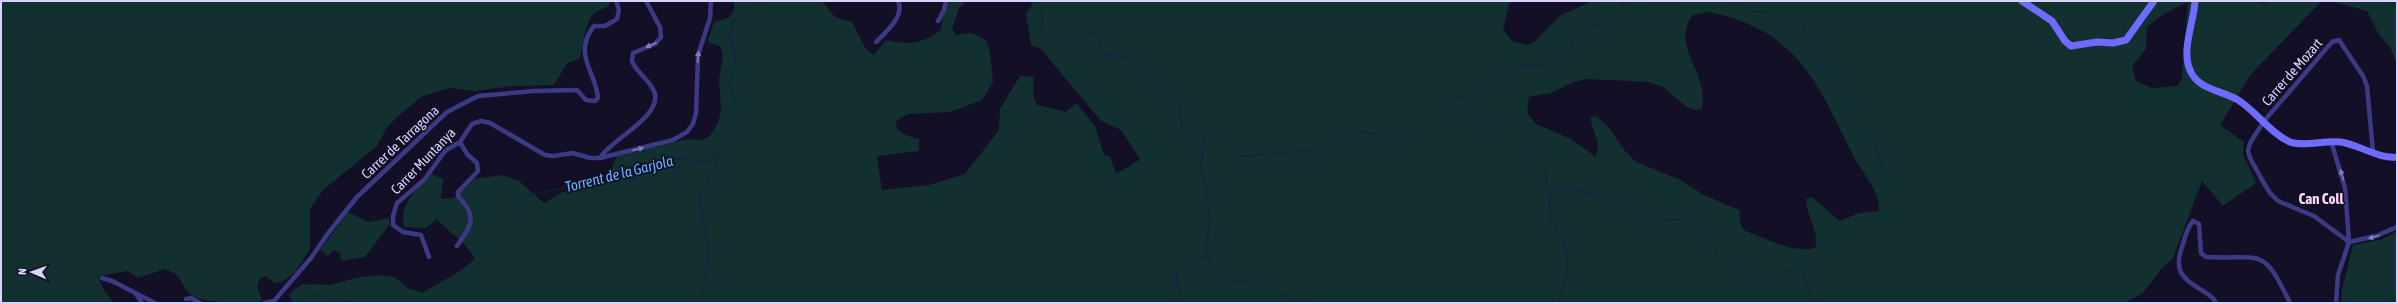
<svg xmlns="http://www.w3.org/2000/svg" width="2398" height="304" font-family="'Asap Condensed',sans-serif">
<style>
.green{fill:#12302f;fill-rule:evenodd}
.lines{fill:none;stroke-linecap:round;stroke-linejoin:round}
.stream{stroke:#0c2248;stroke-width:1}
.street{stroke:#3d3a85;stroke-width:4.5}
.secondary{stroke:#6f6bff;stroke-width:7}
.oneway{fill:#837fbc}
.labels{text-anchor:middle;stroke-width:3.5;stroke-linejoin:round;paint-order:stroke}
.street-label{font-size:14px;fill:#d9d4ff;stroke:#130f26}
.water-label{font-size:15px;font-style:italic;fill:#62b6ff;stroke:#130f26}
.neighbourhood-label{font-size:15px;font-weight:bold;fill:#ffd6f0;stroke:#130f26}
</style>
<rect width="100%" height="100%" fill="#130f26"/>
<path class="green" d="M 1,1 L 611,1 C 609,10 597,9 592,16 C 583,27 585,46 579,59 L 567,63 L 554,85 L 511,86 L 476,91 L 449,88 L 421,97 L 397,117 L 386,129 L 377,146 L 323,190 L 310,209 L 310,249 L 295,272 L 282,282 L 275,283 L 266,276 L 259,280 L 257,288 L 262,299 L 259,302 C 244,304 198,304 188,292 C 180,281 181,275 165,269 L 138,278 L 128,271 L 98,276 L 104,291 L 114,303 L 1,303 Z
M 734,1 L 822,1 L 835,17 L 852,22 L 866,49 L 874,55 L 886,40 C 912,45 918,45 941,30 L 943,10 L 950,1 L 966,1 L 959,8 L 952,29 L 956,35 L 972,33 L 986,40 L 990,52 L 993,82 L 982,100 L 950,112 L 908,114 L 896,121 L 897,129 L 908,136 L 919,139 L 919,151 L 877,156 L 882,190 L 929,185 L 965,174 L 999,130 L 1000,109 L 1020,76 L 1034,77 L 1033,96 L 1037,105 L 1066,112 L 1076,103 L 1095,126 L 1104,155 L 1110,157 L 1116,173 L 1129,167 L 1140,159 L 1121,130 L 1101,121 L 1041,49 L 1031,45 L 1026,13 L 1035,1 L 1510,1 L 1503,29 L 1512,41 L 1527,45 L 1534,42 L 1561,15 L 1593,1 L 2252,1 L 2265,4 L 2266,1 L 2322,1 L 2251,74 L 2220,125 L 2244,142 L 2243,154 L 2256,183 L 2223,206 L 2202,181 L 2173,258 L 2162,268 L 2143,293 L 2125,303 L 293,303 L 289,294 L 302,284 L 331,285 L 355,278 L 378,275 L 394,277 L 408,288 L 422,293 L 460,271 L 475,259 C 466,242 449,233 437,219 L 426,228 L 404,227 C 399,202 416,191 431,174 L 443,179 L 441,199 L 453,198 L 475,179 L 502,175 L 519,181 L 544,203 L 563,192 L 605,184 L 617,156 L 688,139 L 700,140 L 709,137 L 718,123 L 721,111 L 719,79 L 723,56 L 720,46 L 709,43 L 708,39 L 714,22 L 730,17 L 734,9 ZM 2188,2 L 2182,78 L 2178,86 L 2152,88 L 2136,81 L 2132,66 L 2146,49 L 2147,27 L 2162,15 ZM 1709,12 C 1799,30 1818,85 1854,157 C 1864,176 1880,190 1879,211 L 1859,213 L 1840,221 L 1812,197 L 1806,199 C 1806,217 1820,231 1815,248 C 1792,254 1767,238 1745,231 L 1741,225 L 1739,210 L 1704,195 L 1679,179 L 1636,162 L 1625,151 L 1608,126 L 1596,116 L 1590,118 L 1598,144 L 1596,157 L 1571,139 L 1536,124 L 1527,113 L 1529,97 L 1551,93 L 1573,82 L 1588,79 L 1649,82 L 1663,87 L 1687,107 L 1694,110 L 1702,109 C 1710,72 1669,46 1693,15 Z
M 2331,1 L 2397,1 L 2397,66 L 2391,49 L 2378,33 L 2367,11 Z
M 348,212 L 368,222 L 389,218 L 390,224 L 365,257 L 341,261 L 340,253 L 334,250 L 328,256 L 320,250 Z
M 2397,231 L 2397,303 L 2341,303 L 2342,290 L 2353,245 L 2383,239 Z"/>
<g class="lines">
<path class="stream" d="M 1030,1 L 1039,4 L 1043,9 L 1041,30 L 1047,41 C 1067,48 1072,32 1093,33 C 1102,38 1099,49 1106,55 L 1134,58 L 1141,61 L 1155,83 L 1180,104 L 1182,127 C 1194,136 1209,135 1222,143 C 1229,147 1230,155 1239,157 L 1311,150 L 1348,131 L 1390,134 L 1407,132 L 1423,124 L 1441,102 L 1468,94 L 1516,64 L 1543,66 L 1553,63 L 1565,54 L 1580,30 L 1612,21 L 1626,1
M 1649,1 L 1661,7 L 1668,1
M 1737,1 L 1749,11 L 1771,12 L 1803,27 L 1834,88 L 1875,147 L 1886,175
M 1460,96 L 1472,111 L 1489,117 L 1500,132 L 1545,166 L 1546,185 L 1551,197 L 1549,211 L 1551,220 L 1568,255 L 1567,272 L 1559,303
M 1549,190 L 1574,190 L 1618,198 L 1659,221 C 1723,211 1695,246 1733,266 C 1739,269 1762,278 1768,277 C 1779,275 1791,266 1803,271 L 1809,293 L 1818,303
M 516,197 L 618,178 L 650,169 L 672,159 L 710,161 L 718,155 L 735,104 L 730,79 L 736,61 L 730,31 L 733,21 L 756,1
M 1207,254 L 1210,267 L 1228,281 L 1257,280 L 1268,288 L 1304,303
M 309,293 L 353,303
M 701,303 L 709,251 L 699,201 L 717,165 L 718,156
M 1183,303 L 1176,283 L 1177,271 L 1188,263 L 1205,257 L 1210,219 L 1205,185 L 1201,172 L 1203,137"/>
<path class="street" d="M 938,21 L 944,10 L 946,1
M 876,42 C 886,32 905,16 898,1
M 2331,141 L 2345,188 L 2349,242 L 2338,275 L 2336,303
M 600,158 C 610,140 660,118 655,94 C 652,81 636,73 632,61 L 633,53 L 655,44 L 661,37 L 660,27 L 646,1
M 2349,242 L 2314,216 L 2278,201 L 2270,193 L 2261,178 L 2250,158 L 2248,151 L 2250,143 L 2264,121 L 2332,42 L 2339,40 L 2363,76 L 2367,86 L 2373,152
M 2349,242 L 2376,236 L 2397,227
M 457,246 C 472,224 478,217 458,196 L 458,192 L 478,171 L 477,163 L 467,154 L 460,142
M 429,257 L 421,235 L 403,232 L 393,225 L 393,216 L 397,203 L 424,180 L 445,151 L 460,142 L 472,124 L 481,121 L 490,123 L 545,155 L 553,156 L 573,153 L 590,158 L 600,158 L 673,140 L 687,132 L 693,124 L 696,113 L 698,55 L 710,18 L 711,1
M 102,278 L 112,281 L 155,303
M 136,294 L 142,303
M 186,299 L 191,298 L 200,303
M 264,303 L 274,301 L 311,258 L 329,232 L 357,197 L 447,112 L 478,96 L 534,91 L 577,90 L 586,100 L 595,101 L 598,98 C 596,72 572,54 594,26 L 605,26 L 617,19 L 619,10 L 616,1
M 2216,303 L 2213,298 C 2189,280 2170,278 2183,244 C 2185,236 2188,227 2193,221 L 2199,224 L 2201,253 L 2206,257 C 2263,260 2262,245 2290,303"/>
<path class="secondary" d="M 2022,1 L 2052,21 L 2065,41 L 2071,46 L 2097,42 L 2113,43 L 2126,40 L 2154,1
M 2195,1 C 2194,22 2181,50 2190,70 C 2198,90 2221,90 2238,100 C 2256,111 2270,133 2290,142 C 2303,147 2326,140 2341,142 C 2360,145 2378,159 2397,157"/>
</g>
<defs><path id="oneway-solid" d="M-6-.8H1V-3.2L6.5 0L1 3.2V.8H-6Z"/></defs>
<g class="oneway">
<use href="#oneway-solid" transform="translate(651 45) rotate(156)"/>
<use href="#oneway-solid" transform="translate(698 57) rotate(-84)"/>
<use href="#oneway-solid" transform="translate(638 149) rotate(-14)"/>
<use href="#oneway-solid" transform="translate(2342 175) rotate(-107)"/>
<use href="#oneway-solid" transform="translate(2374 237) rotate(165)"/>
</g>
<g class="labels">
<g class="street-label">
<text transform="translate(2292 72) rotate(-49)" y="5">Carrer de Mozart</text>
<text transform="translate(400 142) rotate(-43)" y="5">Carrer de Tarragona</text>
<text transform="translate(423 161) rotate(-46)" y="5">Carrer Muntanya</text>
</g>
<g class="water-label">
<text transform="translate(619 174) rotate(-14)" y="5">Torrent de la Garjola</text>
</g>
<g class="neighbourhood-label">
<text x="2321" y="204">Can Coll</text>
</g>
</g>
<rect width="2398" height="304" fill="none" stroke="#d9d4ff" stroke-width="4"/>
<g transform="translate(32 272) rotate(272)" stroke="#130f26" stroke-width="3" paint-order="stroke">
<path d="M0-3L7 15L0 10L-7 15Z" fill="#d9d4ff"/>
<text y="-6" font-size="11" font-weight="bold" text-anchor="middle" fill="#d9d4ff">N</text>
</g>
</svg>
